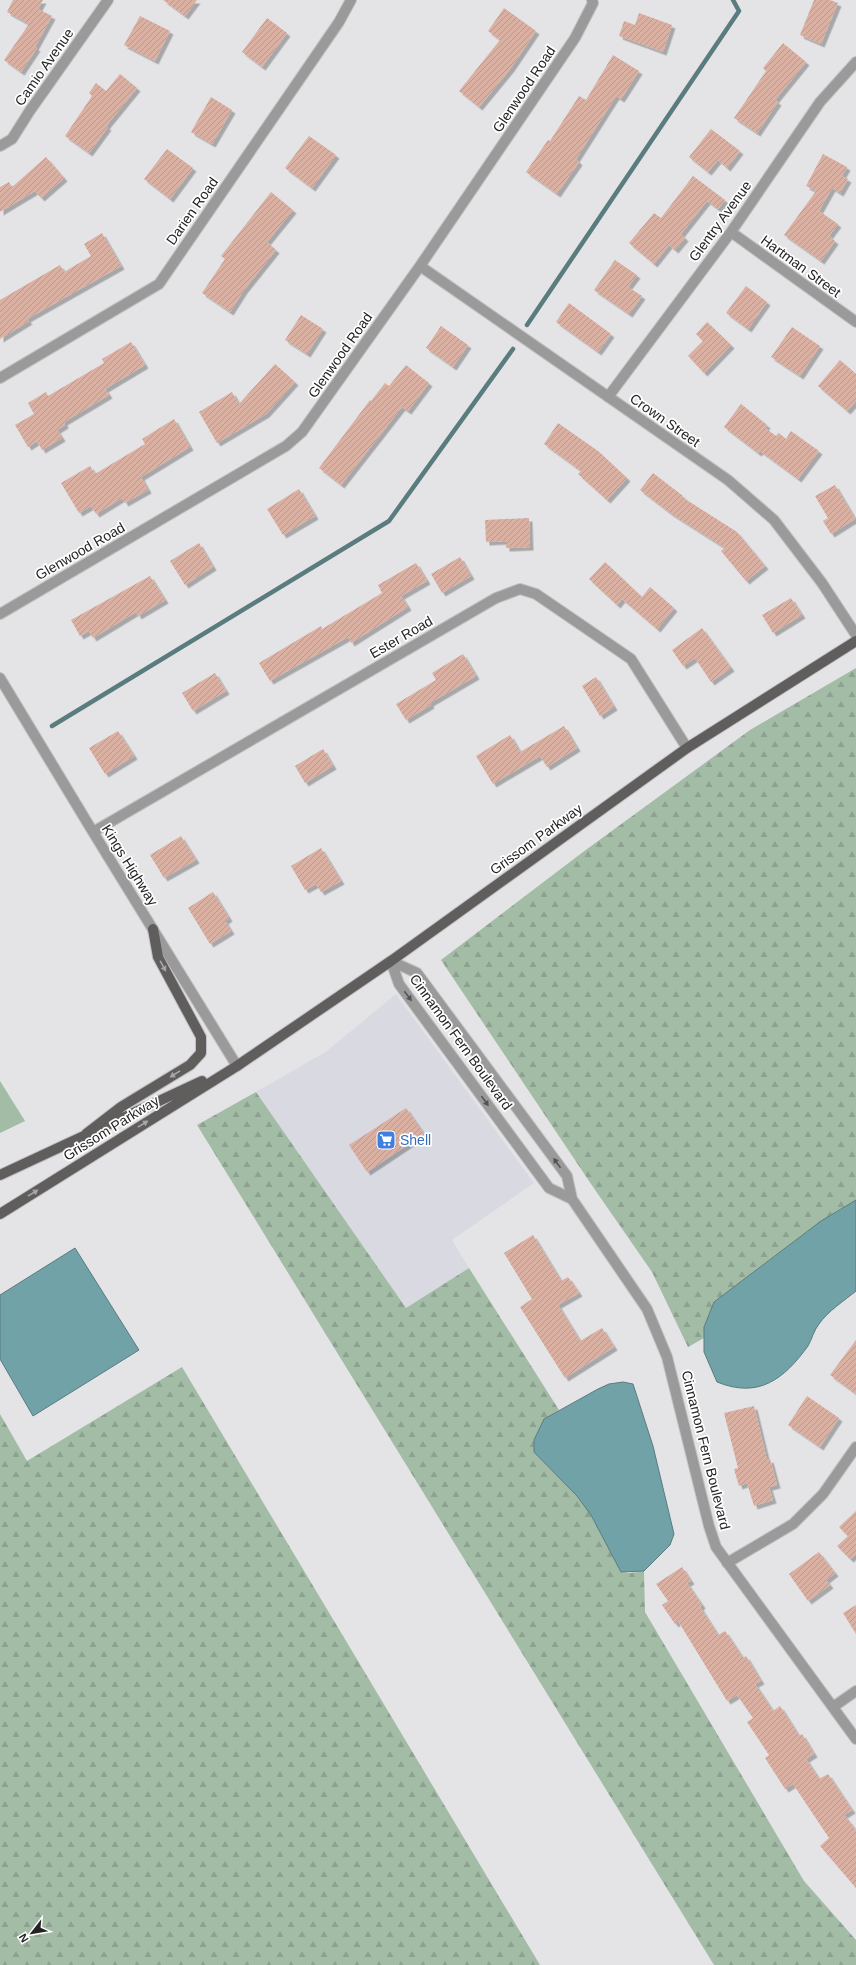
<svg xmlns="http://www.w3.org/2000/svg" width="856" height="1965" font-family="Arial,sans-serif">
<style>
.built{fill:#d9d9e2}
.green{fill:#a3bca6}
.forest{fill:url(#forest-firs)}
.water{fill:#71a2a7;stroke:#5a7c7f}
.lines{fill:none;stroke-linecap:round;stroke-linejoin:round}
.stream{stroke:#5a7c7f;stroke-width:4.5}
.building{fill:url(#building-hatch);filter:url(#shadow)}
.minor-casing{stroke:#c1c1c3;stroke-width:12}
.major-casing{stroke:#c1c1c3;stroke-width:12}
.minor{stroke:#9b9a9a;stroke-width:10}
.major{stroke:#605e5d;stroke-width:10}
.oneway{fill:#a8a6a6}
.oneway2{fill:#535353}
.labels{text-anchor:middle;stroke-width:3.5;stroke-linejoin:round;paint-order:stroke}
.street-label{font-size:14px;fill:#232323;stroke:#fff}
.shop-label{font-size:14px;fill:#366cbe;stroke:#fff;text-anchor:start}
</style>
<defs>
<pattern id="forest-firs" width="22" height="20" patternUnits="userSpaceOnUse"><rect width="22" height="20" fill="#a3bca6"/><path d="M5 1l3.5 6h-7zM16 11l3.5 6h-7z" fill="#8ca18f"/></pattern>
<pattern id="building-hatch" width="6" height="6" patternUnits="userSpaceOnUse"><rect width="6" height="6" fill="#dab0a3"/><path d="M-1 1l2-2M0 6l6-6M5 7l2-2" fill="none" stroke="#bb978c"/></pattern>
<filter id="shadow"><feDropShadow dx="3.5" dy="3.5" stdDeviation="0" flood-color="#0004"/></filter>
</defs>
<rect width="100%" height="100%" fill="#e4e4e6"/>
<path class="built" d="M 396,994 L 534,1183 L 452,1240 L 469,1268 L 406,1308 L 256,1092 L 327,1051 Z"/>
<path class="green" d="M 0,1081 L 25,1121 L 0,1133 Z"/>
<path class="forest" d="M 856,668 L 856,1200 L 821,1221 L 714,1302 L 704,1327 L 704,1338 L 688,1347 L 652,1272 L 591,1184 L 441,960 L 583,852 L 750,730 Z
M 256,1092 L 406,1308 L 469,1268 L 559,1410 L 544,1419 L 534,1452 L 577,1495 L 591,1515 L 621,1572 L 630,1573 L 644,1571 L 645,1612 L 804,1881 L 856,1940 L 856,1965 L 714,1965 L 197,1125 Z
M 182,1367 L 540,1965 L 0,1965 L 0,1414 L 27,1461 Z"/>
<path class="water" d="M 856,1200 L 856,1291 C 844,1301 828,1311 819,1324 C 814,1330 812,1339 808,1346 C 784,1379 759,1399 717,1382 L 704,1352 L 704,1327 L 714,1302 L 821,1221 Z
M 75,1248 L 139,1350 L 33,1416 L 0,1359 L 0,1295 Z
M 623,1382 L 633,1384 L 653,1446 L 674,1534 L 670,1545 L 644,1571 L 621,1572 L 591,1515 L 577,1496 L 534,1452 L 534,1440 L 544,1419 L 598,1389 L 609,1384 Z"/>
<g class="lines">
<path class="stream" d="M 527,325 L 739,11 L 733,0
M 52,726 L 389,521 L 513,349"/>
</g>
<path class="building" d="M 13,0 L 43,0 L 38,9 L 52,16 L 35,47 L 37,48 L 21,72 L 4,60 L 29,24 L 7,12 Z
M 163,0 L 197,0 L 185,16 Z
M 814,0 L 830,0 L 838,3 L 821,44 L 800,35 Z
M 504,8 L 536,31 L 511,68 L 479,107 L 459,91 L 500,40 L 488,31 Z
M 639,13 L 672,25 L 663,52 L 619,36 L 624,21 L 635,25 Z
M 140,16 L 170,31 L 155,61 L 124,45 Z
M 267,18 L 287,33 L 262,67 L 242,52 Z
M 783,43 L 806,62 L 775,100 L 778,102 L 757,133 L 734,118 L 766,71 L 763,68 Z
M 613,55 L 639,71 L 621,99 L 616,96 L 576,159 L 579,162 L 557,194 L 526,172 L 548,140 L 550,141 L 579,96 L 586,100 Z
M 120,74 L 137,88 L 106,126 L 108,127 L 89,153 L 65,136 L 92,96 L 89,93 L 96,83 L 106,91 Z
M 211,97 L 232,110 L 212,144 L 191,132 Z
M 711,129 L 740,151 L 727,168 L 718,160 L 708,172 L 689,157 Z
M 309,136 L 336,155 L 312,188 L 285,168 Z
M 167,149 L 193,168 L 170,199 L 144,179 Z
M 823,154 L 847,167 L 842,176 L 848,179 L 840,193 L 832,188 L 819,211 L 838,224 L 829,236 L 835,241 L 821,261 L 784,235 L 816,191 L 806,186 Z
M 46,157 L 64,178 L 41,198 L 35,191 L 0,212 L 0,187 L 9,182 L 12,187 Z
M 693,176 L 725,200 L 718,209 L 707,201 L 681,234 L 685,238 L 675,250 L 669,245 L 654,264 L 629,243 L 654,213 L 661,218 Z
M 271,192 L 293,210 L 267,242 L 276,250 L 244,290 L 230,312 L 202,293 L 225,259 L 221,256 Z
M 102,233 L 121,266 L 27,319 L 29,321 L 0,339 L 0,300 L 60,265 L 64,272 L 91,256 L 84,244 Z
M 615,260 L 637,275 L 628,287 L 642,296 L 629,314 L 594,290 Z
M 746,286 L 767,302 L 748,329 L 726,313 Z
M 569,303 L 611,334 L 598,352 L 556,322 Z
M 301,315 L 323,329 L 307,354 L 285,340 Z
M 707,322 L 731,345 L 704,373 L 688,356 L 703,341 L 696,334 Z
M 441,326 L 468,345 L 453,367 L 426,348 Z
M 792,327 L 820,346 L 800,376 L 771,357 Z
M 131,342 L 145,365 L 105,389 L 109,395 L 64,422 L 65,425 L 57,430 L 62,438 L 42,450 L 37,441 L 28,447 L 15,425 L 34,414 L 28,403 L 46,392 L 48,396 L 104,363 L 102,359 Z
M 840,360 L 856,374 L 856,401 L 847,411 L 818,386 Z
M 275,364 L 295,382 L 266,414 L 217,443 L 199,412 L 232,392 L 239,404 Z
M 406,365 L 429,383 L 408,411 L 402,407 L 341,485 L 319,468 L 370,400 L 371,401 L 385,383 L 389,386 Z
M 741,404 L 767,425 L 765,428 L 776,436 L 779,433 L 786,439 L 791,431 L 819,451 L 798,479 L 760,451 L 758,453 L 724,427 Z
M 174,419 L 190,447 L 141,477 L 148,490 L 125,503 L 122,498 L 96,514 L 91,506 L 79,513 L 61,483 L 90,466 L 95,474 L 145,444 L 142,439 Z
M 558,423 L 598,451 L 627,478 L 607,500 L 578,474 L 581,471 L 544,444 Z
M 653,473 L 683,496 L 682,497 L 737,532 L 765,566 L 746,581 L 721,551 L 725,548 L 670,513 L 640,490 Z
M 835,485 L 855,519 L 831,534 L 823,521 L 828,518 L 815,496 Z
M 299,489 L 315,516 L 283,535 L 267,509 Z
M 529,518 L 530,547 L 506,548 L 506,541 L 486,542 L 485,520 Z
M 199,543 L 213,567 L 185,585 L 170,561 Z
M 460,557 L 471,576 L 442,593 L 431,574 Z
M 605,562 L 642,597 L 650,587 L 674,608 L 657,629 L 622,599 L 617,605 L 589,579 Z
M 416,563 L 427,581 L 401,596 L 408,607 L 351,643 L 348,637 L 270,681 L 259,663 L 321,626 L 322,629 L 382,593 L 378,585 Z
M 150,576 L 165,600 L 138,616 L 136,612 L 93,638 L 89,631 L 80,636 L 71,620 Z
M 791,598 L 802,615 L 773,633 L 762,615 Z
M 702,628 L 731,668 L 711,682 L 695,658 L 683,666 L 672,650 Z
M 463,654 L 476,676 L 430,703 L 431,705 L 406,720 L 396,704 L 436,680 L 432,673 Z
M 215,673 L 226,691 L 193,711 L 182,693 Z
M 596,677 L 614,707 L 600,716 L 582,686 Z
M 564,726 L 577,748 L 547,767 L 540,756 L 493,784 L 476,756 L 510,735 L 520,752 Z
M 118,731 L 134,756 L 105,774 L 89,748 Z
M 323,749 L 333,766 L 305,783 L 295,766 Z
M 181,836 L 196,860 L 164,878 L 150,855 Z
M 321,848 L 341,881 L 321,892 L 316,884 L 305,890 L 291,866 Z
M 213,892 L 229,918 L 225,921 L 231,931 L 210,944 L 188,908 Z
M 406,1108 L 424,1134 L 367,1172 L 349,1145 Z
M 533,1235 L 561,1281 L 568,1277 L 579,1293 L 558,1305 L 580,1341 L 602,1328 L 614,1347 L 565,1378 L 520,1307 L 532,1299 L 504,1253 Z
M 856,1340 L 856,1394 L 830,1375 Z
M 807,1396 L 839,1418 L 820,1447 L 788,1425 Z
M 754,1406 L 767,1460 L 770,1459 L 777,1485 L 769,1487 L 773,1500 L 754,1506 L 747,1483 L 739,1486 L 734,1469 L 738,1468 L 724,1413 Z
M 856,1511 L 856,1554 L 850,1559 L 837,1546 L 848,1536 L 839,1527 Z
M 819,1552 L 835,1573 L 826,1580 L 830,1585 L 808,1601 L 789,1574 Z
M 682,1567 L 691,1581 L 687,1583 L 702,1605 L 700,1607 L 718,1635 L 725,1631 L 743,1658 L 746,1656 L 761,1681 L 755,1684 L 773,1711 L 780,1706 L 799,1736 L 802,1734 L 814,1754 L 806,1759 L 819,1779 L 828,1774 L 852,1810 L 844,1815 L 856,1830 L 856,1888 L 820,1846 L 829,1838 L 793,1784 L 785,1789 L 765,1758 L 769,1755 L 747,1722 L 753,1718 L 737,1695 L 727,1701 L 678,1621 L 675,1624 L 662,1605 L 668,1601 L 656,1584 Z
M 856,1605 L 856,1634 L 843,1613 Z"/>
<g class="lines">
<g class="minor-casing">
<path id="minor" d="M 0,146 L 12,139 L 29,112 L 108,0
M 731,232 L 856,322
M 420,266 L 728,480 L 774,520 L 822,583 L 856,635
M 0,378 L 159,284 L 339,22 L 351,0
M 608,397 L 731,232 L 820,102 L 856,62
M 0,614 L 286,446 L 302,432 L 420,266 L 575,38 L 593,3 L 592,0
M 0,678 L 93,832 L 237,1066
M 93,832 L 496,598 L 520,589 L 536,594 L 631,659 L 687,748
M 391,961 L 417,973 L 567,1176 L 572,1199 L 647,1309 L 667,1357 L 709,1526 L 716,1547 L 856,1739
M 391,961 L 399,984 L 549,1188 L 572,1199
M 727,1563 L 793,1524 L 823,1494 L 856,1447
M 833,1707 L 856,1691"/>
</g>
<g class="major-casing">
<path id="major" d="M 86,1134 L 121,1107 L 190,1065 L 201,1053 L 201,1037 L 158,957 L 153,929
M 0,1175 L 202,1081
M 0,1214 L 237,1066 L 391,961 L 687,748 L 856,641"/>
</g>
<use href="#minor" class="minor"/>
<use href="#major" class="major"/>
</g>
<defs><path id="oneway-solid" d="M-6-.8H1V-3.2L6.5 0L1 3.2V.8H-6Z"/></defs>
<g class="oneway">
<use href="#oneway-solid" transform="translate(163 966) rotate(61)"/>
<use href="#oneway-solid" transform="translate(175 1074) rotate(148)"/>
<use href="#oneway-solid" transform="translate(143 1124) rotate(-32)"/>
<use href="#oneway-solid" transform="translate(33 1193) rotate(-32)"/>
</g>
<g class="oneway2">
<use href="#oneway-solid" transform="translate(408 996) rotate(53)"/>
<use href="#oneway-solid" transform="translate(485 1101) rotate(54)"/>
<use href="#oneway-solid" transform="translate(557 1163) rotate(-126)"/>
</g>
<defs>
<g id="supermarket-square" transform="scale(1)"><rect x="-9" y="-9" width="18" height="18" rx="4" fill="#3f7fe0" stroke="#fff"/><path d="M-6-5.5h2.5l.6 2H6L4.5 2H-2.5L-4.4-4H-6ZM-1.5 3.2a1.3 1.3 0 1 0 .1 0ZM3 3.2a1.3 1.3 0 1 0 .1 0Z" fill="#fff"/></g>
</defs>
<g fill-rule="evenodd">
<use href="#supermarket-square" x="386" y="1140"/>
</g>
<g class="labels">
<g class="street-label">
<text transform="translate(44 67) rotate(-55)" y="5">Camio Avenue</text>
<text transform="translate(524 89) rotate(-56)" y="5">Glenwood Road</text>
<text transform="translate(192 211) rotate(-55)" y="5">Darien Road</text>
<text transform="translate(720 221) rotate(-54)" y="5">Glentry Avenue</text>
<text transform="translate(801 266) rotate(36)" y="5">Hartman Street</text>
<text transform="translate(340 355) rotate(-55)" y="5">Glenwood Road</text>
<text transform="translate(665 420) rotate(35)" y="5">Crown Street</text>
<text transform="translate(80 551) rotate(-30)" y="5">Glenwood Road</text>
<text transform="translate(401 637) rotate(-30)" y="5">Ester Road</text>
<text transform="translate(536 839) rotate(-36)" y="5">Grissom Parkway</text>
<text transform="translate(130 865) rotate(58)" y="5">Kings Highway</text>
<text transform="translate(461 1042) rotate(54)" y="5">Cinnamon Fern Boulevard</text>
<text transform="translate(111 1128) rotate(-32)" y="5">Grissom Parkway</text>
<text transform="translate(706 1450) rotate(76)" y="5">Cinnamon Fern Boulevard</text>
</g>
<g class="shop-label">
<text x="400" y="1145">Shell</text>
</g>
</g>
<g transform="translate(32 1933) rotate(239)" stroke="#ffffff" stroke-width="3" paint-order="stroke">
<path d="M0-3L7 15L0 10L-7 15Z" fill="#232323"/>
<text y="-6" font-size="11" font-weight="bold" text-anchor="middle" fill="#232323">N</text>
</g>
</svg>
